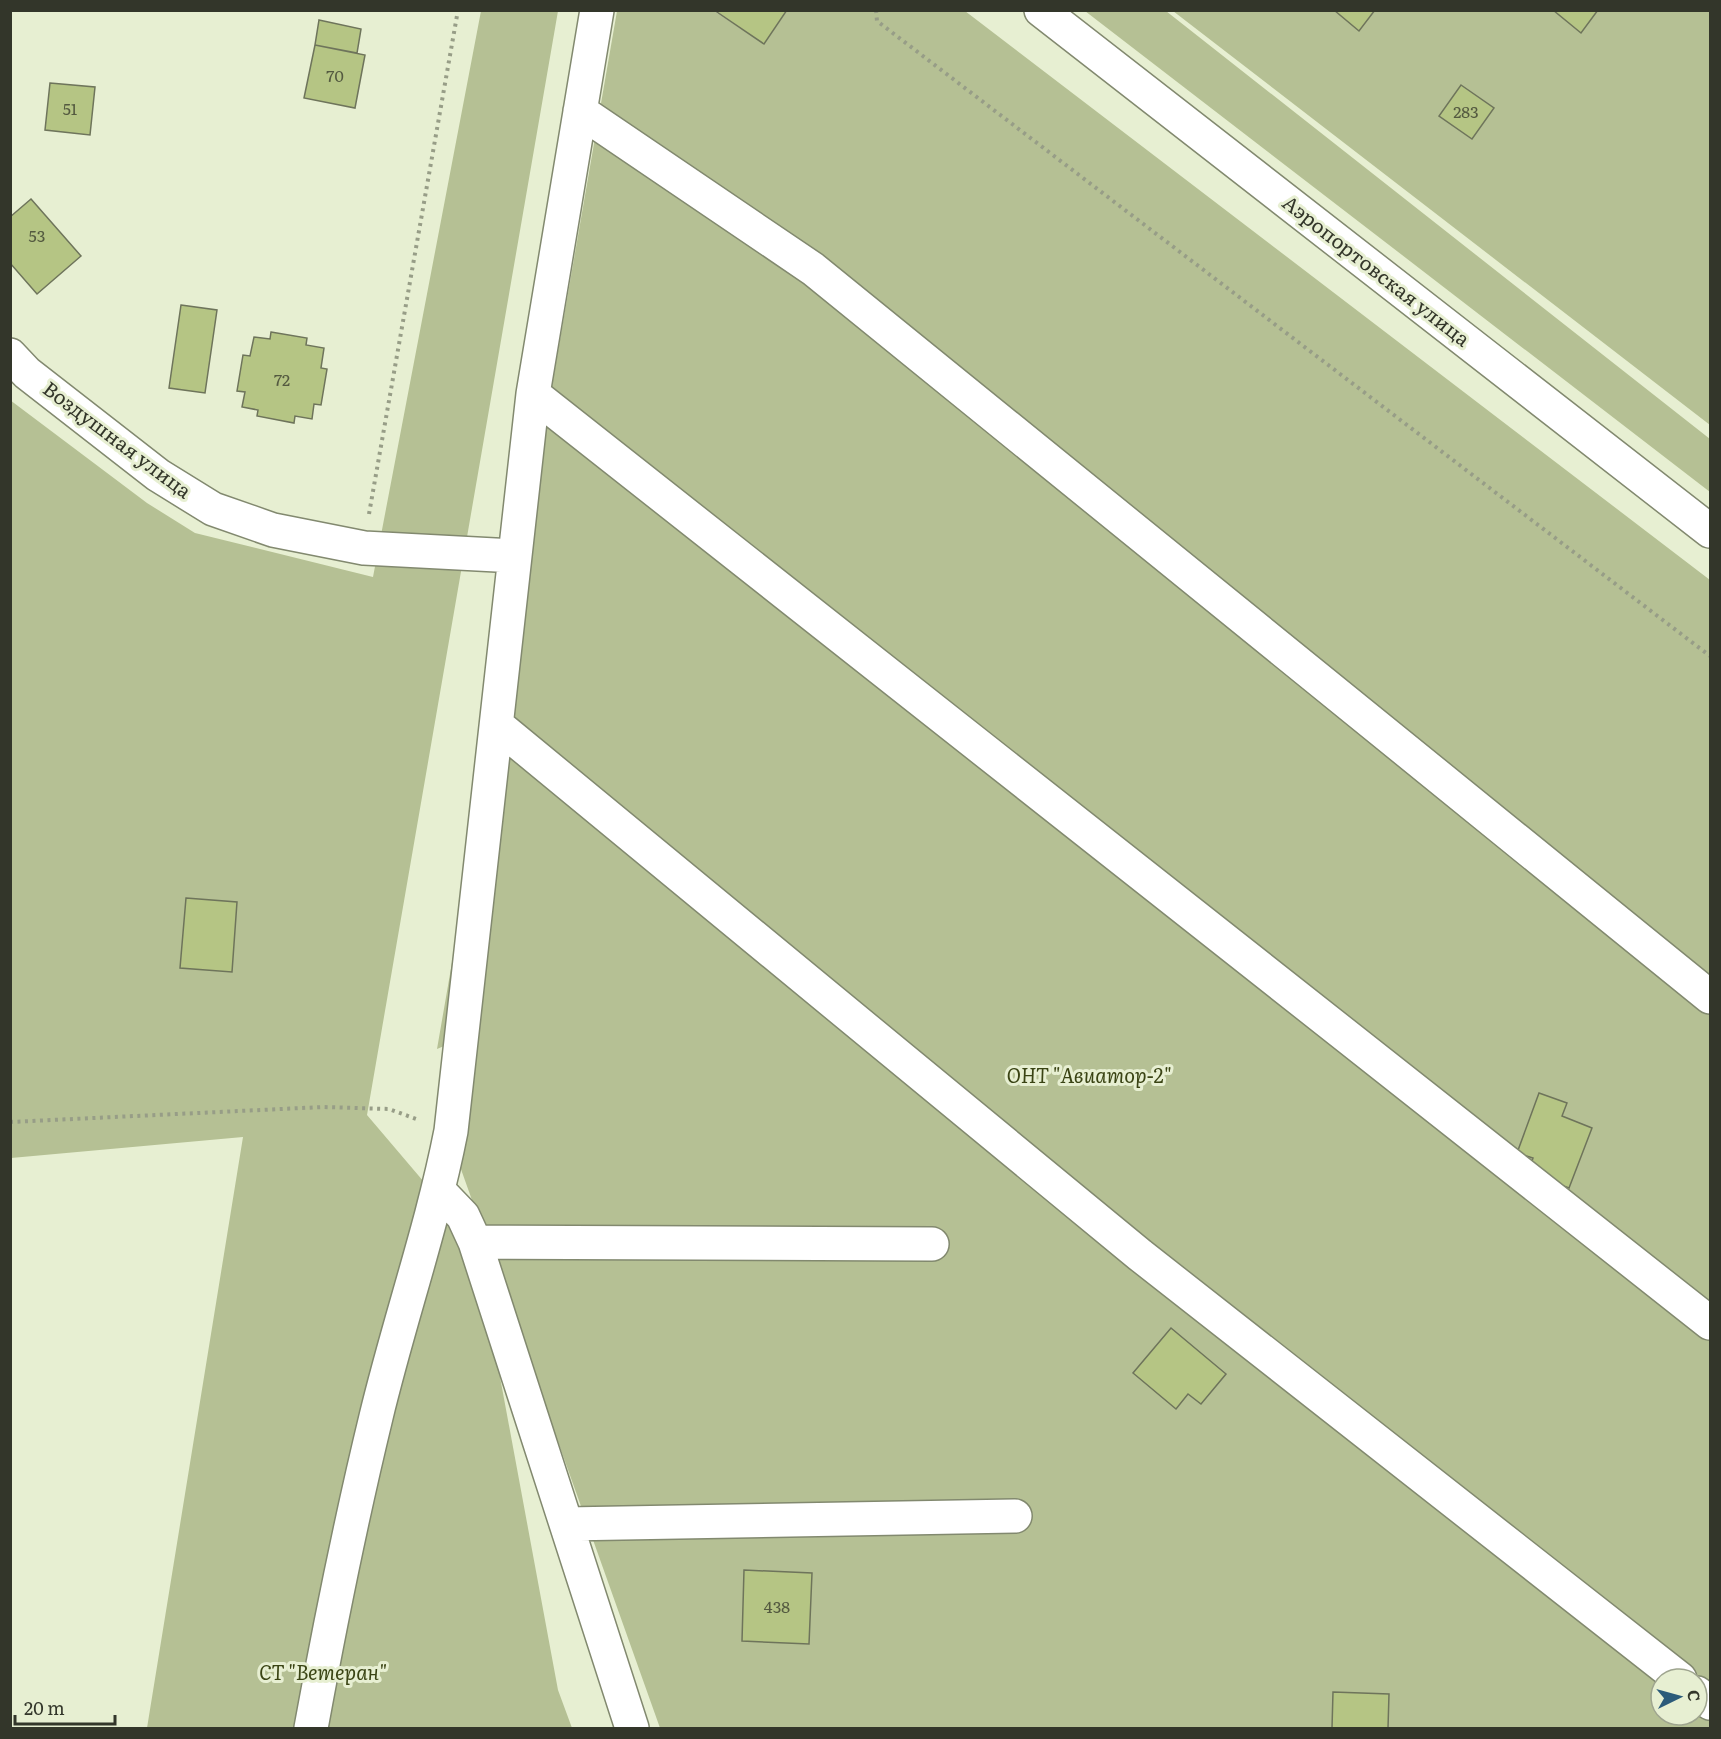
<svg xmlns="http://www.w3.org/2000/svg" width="1721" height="1739" font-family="Literata,serif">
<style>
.green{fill:#b5c094;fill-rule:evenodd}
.building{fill:#b5c584;stroke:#6e745b;stroke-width:1.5}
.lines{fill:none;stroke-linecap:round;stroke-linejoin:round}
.minor-casing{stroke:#82896f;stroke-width:36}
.path{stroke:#979d87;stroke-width:4;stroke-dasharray:3 4.5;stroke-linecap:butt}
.minor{stroke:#fff;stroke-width:33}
.labels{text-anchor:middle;stroke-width:6;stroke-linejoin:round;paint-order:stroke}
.number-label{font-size:16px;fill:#545a40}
.street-label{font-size:20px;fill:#33362a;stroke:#e7efd2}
.park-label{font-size:20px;font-style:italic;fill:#3a4414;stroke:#e7efd2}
</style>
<rect width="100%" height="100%" fill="#e7efd2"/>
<path class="green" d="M 481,11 L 558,11 L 367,1115 L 475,1242 L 558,1690 L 572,1728 L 147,1728 L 243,1137 L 11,1158 L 10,400 L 147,503 L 195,533 L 373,577 Z
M 617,11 L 714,11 L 764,44 L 787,11 L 965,11 L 1710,580 L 1710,1728 L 660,1728 L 457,1158 L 463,1038 L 437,1049 ZM 1661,1679 L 1697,1679 L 1697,1715 L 1661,1715 Z
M 1085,11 L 1166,11 L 1710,439 L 1710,492 Z
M 1173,11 L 1710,11 L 1710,425 Z"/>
<path class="building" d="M 714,10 L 787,10 L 764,44 Z
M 1334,10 L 1375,10 L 1359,31 Z
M 1553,10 L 1598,10 L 1581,33 Z
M 319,20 L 361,29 L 357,53 L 315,45 Z
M 315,45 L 365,55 L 355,108 L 304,98 Z
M 50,83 L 95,87 L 90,135 L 45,130 Z
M 1461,85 L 1494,108 L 1472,139 L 1439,116 Z
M 31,199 L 81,256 L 37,294 L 10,263 L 10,217 Z
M 181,305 L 217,310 L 205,393 L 169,388 Z
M 271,332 L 307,338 L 306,345 L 324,348 L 321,368 L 327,369 L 321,405 L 314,404 L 312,419 L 295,416 L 294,423 L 257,416 L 258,410 L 242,407 L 245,392 L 237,391 L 243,355 L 250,356 L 254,337 L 270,339 Z
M 186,898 L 237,902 L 232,972 L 180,968 Z
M 1539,1093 L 1567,1103 L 1562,1116 L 1592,1128 L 1569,1188 L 1528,1173 L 1533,1158 L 1517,1153 Z
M 1171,1328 L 1226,1374 L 1201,1404 L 1188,1394 L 1176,1409 L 1133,1373 Z
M 744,1570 L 812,1573 L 809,1644 L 742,1641 Z
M 1333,1692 L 1389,1694 L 1388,1728 L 1332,1728 Z"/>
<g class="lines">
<g class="minor-casing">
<path id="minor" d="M 1041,10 L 1710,531
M 580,111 L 813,269 L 1710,997
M 10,355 L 27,373 L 158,475 L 213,509 L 273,530 L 364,548 L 514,556
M 533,394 L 1710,1323
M 497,725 L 1140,1255 L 1680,1679
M 439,1191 L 463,1216 L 475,1242 L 632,1728
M 475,1242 L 932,1244
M 566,1524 L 1015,1516
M 1697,1693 L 1710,1703
M 311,1728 C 330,1624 351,1520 376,1417 C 399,1321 432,1228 451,1131 L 533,394 L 597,10"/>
</g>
<path class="path" d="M 876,10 L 877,21 L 1710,656
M 369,514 L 458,10
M 10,1122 L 323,1107 L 389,1109 L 419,1120"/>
<use href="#minor" class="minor"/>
</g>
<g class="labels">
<g class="number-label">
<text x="335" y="82">70</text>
<text x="70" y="115">51</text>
<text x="1466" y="118">283</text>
<text x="37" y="242">53</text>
<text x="282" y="386">72</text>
<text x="777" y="1613">438</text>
</g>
<g class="street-label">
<text transform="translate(1376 271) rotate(38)" y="7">Аэропортовская улица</text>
<text transform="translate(117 440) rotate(37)" y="7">Воздушная улица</text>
</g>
<g class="park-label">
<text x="1089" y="1083">ОНТ "Авиатор-2"</text>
<text x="323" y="1680">СТ "Ветеран"</text>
</g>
</g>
<rect width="1721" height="1739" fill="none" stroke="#33362a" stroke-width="24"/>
<g transform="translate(1679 1697) rotate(85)"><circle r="28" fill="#e7efd2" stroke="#9fa58f" stroke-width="1.5"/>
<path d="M0-4.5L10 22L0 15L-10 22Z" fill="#2c5b7a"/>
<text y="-9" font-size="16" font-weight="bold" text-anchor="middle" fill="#33362a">С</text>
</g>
<path d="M15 1715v9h100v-9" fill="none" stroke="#33362a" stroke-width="3"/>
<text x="24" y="1715" font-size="18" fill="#33362a" stroke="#e7efd2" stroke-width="4.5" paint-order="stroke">20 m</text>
</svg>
